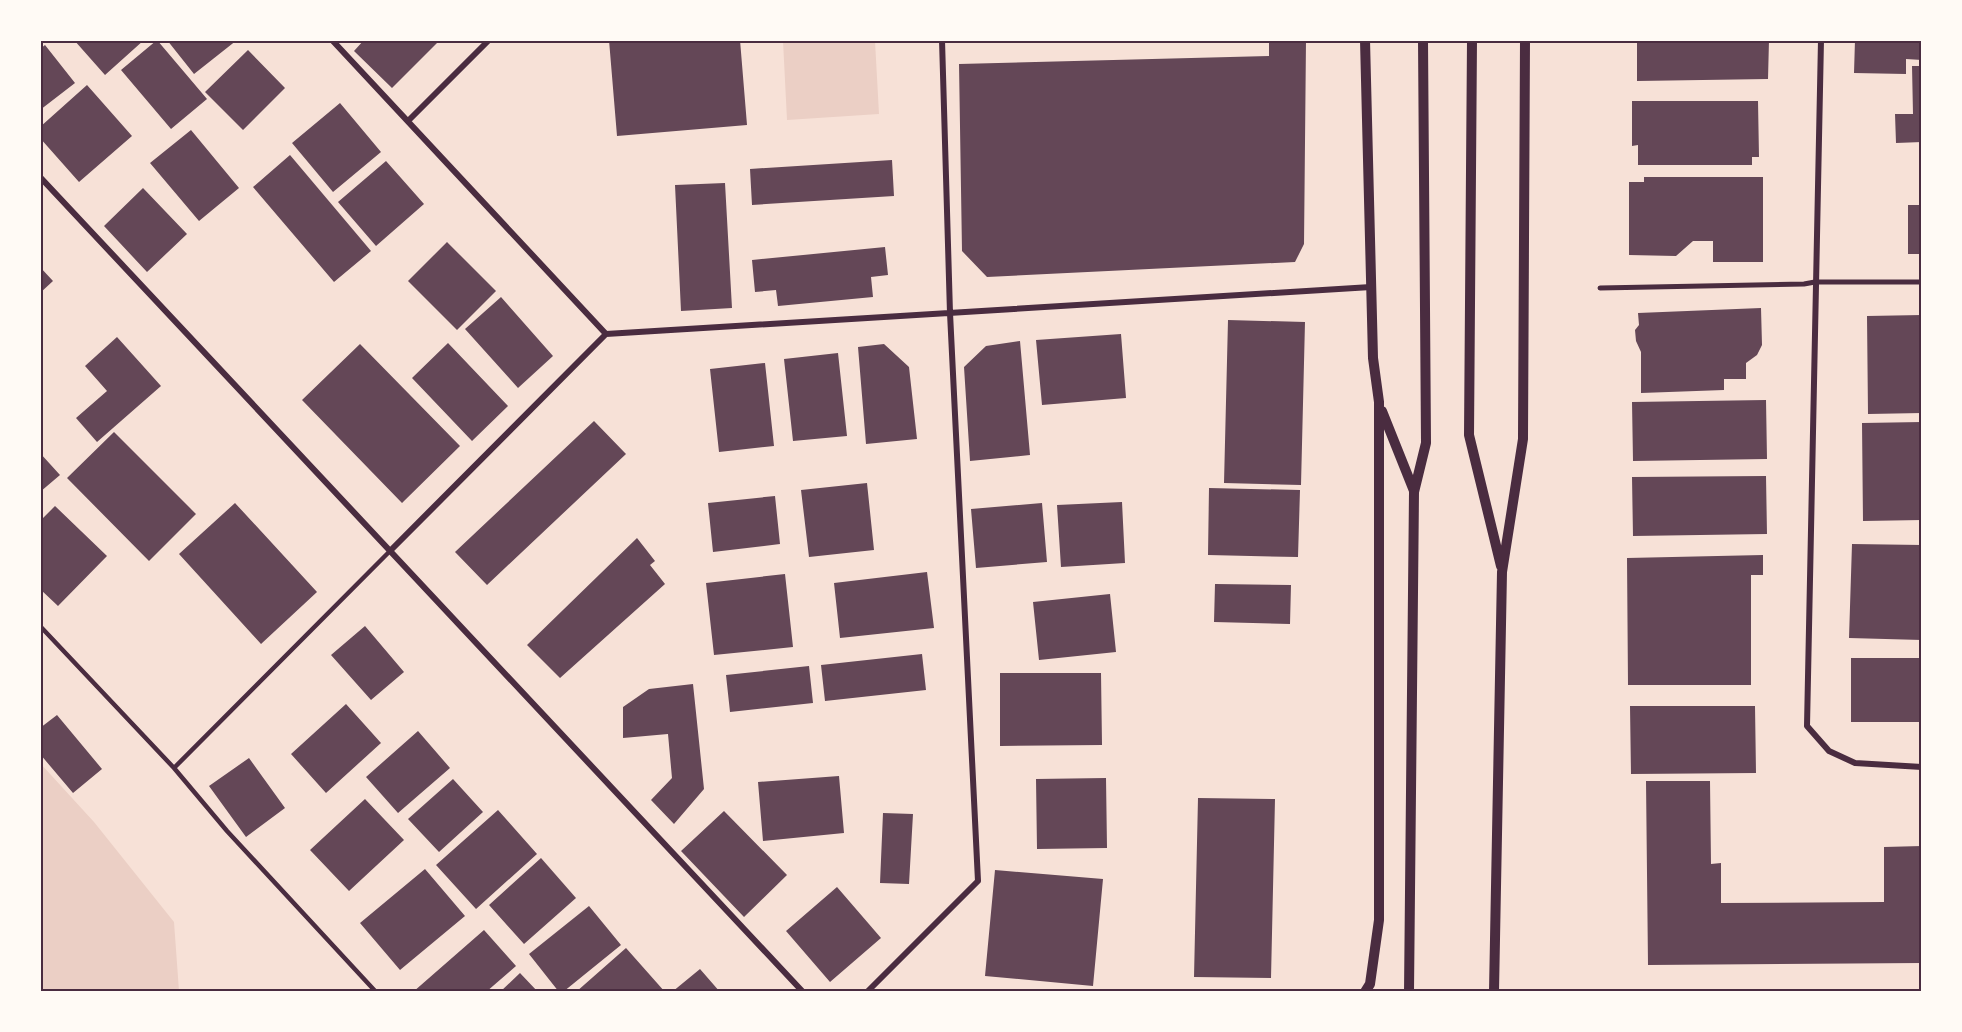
<svg xmlns="http://www.w3.org/2000/svg" width="1962" height="1032" font-family="'Open Sans',sans-serif">
<style>
.green{fill:#ebcfc5}
.building{fill:#644757}
.lines{fill:none;stroke-linecap:round;stroke-linejoin:round}
.service{stroke:#4a2c40;stroke-width:4.5}
.pedestrian{stroke:#4a2c40;stroke-width:5}
.minor{stroke:#4a2c40;stroke-width:6}
.tertiary{stroke:#4a2c40;stroke-width:10}
.neatline{fill:none;stroke:#4a2c40;stroke-width:2}
</style>
<rect width="100%" height="100%" fill="#f7e1d7"/>
<path class="green" d="M 783,41 L 875,41 L 879,114 L 787,120 Z
M 40,763 L 94,822 L 174,922 L 179,991 L 41,991 Z"/>
<path class="building" d="M 74,40 L 144,40 L 105,75 Z
M 157,40 L 207,99 L 171,129 L 121,70 Z
M 167,40 L 237,40 L 194,74 Z
M 364,40 L 440,40 L 392,88 L 354,51 Z
M 609,40 L 740,40 L 747,125 L 617,136 Z
M 1269,40 L 1306,40 L 1304,244 L 1295,262 L 987,277 L 962,251 L 959,64 L 1269,56 Z
M 1637,40 L 1769,40 L 1768,79 L 1637,81 Z
M 1855,40 L 1922,40 L 1922,60 L 1906,59 L 1906,74 L 1854,73 Z
M 45,45 L 75,83 L 40,110 L 40,49 Z
M 248,50 L 285,88 L 243,130 L 205,92 Z
M 1912,66 L 1922,66 L 1922,142 L 1896,143 L 1895,114 L 1913,114 Z
M 87,85 L 132,136 L 79,182 L 40,138 L 40,127 Z
M 1632,101 L 1758,101 L 1759,157 L 1752,157 L 1752,165 L 1638,165 L 1638,145 L 1632,146 Z
M 340,103 L 381,152 L 333,192 L 292,143 Z
M 191,130 L 239,188 L 199,221 L 150,163 Z
M 290,155 L 371,251 L 334,282 L 253,187 Z
M 892,160 L 894,196 L 752,205 L 750,169 Z
M 386,161 L 424,204 L 376,246 L 338,202 Z
M 1644,177 L 1763,177 L 1763,262 L 1713,262 L 1713,241 L 1693,241 L 1676,256 L 1629,255 L 1629,182 L 1644,182 Z
M 725,183 L 732,308 L 681,311 L 675,185 Z
M 143,188 L 187,234 L 147,272 L 104,226 Z
M 1908,205 L 1922,205 L 1922,254 L 1908,254 Z
M 447,242 L 496,291 L 457,330 L 408,281 Z
M 885,247 L 888,275 L 871,277 L 873,297 L 778,306 L 776,290 L 755,292 L 752,260 Z
M 40,267 L 53,281 L 40,293 Z
M 501,297 L 553,356 L 518,388 L 465,329 Z
M 1761,308 L 1762,345 L 1757,355 L 1746,363 L 1746,379 L 1724,379 L 1724,390 L 1641,393 L 1641,352 L 1636,341 L 1635,330 L 1639,325 L 1638,313 Z
M 1922,315 L 1922,413 L 1868,414 L 1867,316 Z
M 1228,320 L 1305,322 L 1301,485 L 1224,483 Z
M 1121,334 L 1126,398 L 1042,405 L 1036,340 Z
M 117,337 L 161,386 L 97,442 L 76,418 L 107,391 L 85,366 Z
M 1020,341 L 1030,455 L 970,461 L 964,367 L 986,346 Z
M 448,343 L 508,406 L 472,441 L 412,378 Z
M 360,344 L 460,446 L 402,503 L 302,400 Z
M 884,344 L 909,367 L 917,439 L 866,444 L 858,347 Z
M 838,353 L 847,436 L 793,441 L 784,359 Z
M 765,363 L 774,446 L 719,452 L 710,369 Z
M 1766,400 L 1767,459 L 1633,461 L 1632,402 Z
M 594,421 L 626,454 L 487,585 L 455,552 Z
M 1922,422 L 1922,520 L 1863,521 L 1862,423 Z
M 114,432 L 196,514 L 149,561 L 67,478 Z
M 40,453 L 60,475 L 40,492 Z
M 1766,476 L 1767,534 L 1633,536 L 1632,477 Z
M 867,483 L 874,550 L 809,557 L 801,490 Z
M 1209,488 L 1300,490 L 1298,557 L 1208,555 Z
M 775,496 L 780,544 L 713,552 L 708,503 Z
M 1122,502 L 1125,563 L 1061,567 L 1057,505 Z
M 235,503 L 317,592 L 261,644 L 179,554 Z
M 1042,503 L 1047,562 L 976,568 L 971,509 Z
M 55,506 L 107,556 L 58,606 L 40,589 L 40,521 Z
M 637,538 L 655,561 L 650,565 L 665,584 L 560,678 L 527,645 Z
M 1852,544 L 1922,545 L 1922,640 L 1849,638 Z
M 1763,555 L 1763,575 L 1751,575 L 1751,685 L 1628,685 L 1627,558 Z
M 927,572 L 934,628 L 840,638 L 834,583 Z
M 785,574 L 793,647 L 714,655 L 706,583 Z
M 1215,584 L 1291,585 L 1290,624 L 1214,622 Z
M 1110,594 L 1116,652 L 1039,660 L 1033,602 Z
M 365,626 L 404,672 L 371,700 L 331,655 Z
M 922,654 L 926,690 L 825,701 L 821,665 Z
M 1851,658 L 1922,658 L 1922,722 L 1851,722 Z
M 809,666 L 813,703 L 730,712 L 726,675 Z
M 1000,673 L 1101,673 L 1102,745 L 1000,746 Z
M 693,684 L 704,789 L 674,824 L 651,800 L 672,778 L 668,734 L 623,738 L 623,707 L 649,689 Z
M 346,704 L 381,743 L 326,793 L 291,754 Z
M 1630,706 L 1755,706 L 1756,773 L 1631,774 Z
M 57,715 L 102,769 L 73,793 L 40,754 L 40,728 Z
M 418,731 L 450,768 L 398,813 L 366,777 Z
M 249,758 L 285,808 L 246,837 L 209,786 Z
M 839,776 L 844,833 L 763,841 L 758,782 Z
M 1106,778 L 1107,848 L 1037,849 L 1036,779 Z
M 453,779 L 483,812 L 439,852 L 408,819 Z
M 1646,781 L 1710,781 L 1711,864 L 1721,863 L 1721,903 L 1884,902 L 1884,847 L 1922,846 L 1922,963 L 1648,965 Z
M 1198,798 L 1275,799 L 1271,978 L 1194,977 Z
M 365,799 L 404,840 L 349,891 L 310,850 Z
M 498,810 L 537,854 L 476,909 L 436,865 Z
M 724,811 L 787,875 L 744,917 L 681,851 Z
M 883,813 L 913,814 L 909,884 L 880,883 Z
M 541,858 L 576,898 L 524,944 L 489,905 Z
M 425,869 L 465,916 L 400,970 L 360,923 Z
M 995,870 L 1103,879 L 1093,986 L 985,976 Z
M 837,887 L 881,938 L 830,982 L 786,931 Z
M 589,906 L 621,945 L 563,992 L 559,992 L 529,954 Z
M 484,930 L 516,966 L 486,992 L 413,992 Z
M 626,948 L 665,992 L 576,992 Z
M 700,969 L 720,992 L 672,992 Z
M 520,973 L 538,992 L 500,992 Z"/>
<g class="lines">
<path class="service" d="M 40,626 L 174,768 L 227,831 L 376,992
M 174,768 L 390,551"/>
<path class="pedestrian" d="M 1600,288 L 1804,284 L 1815,282 L 1922,282"/>
<path class="minor" d="M 332,40 L 606,334
M 1821,40 L 1807,726 L 1829,751 L 1855,763 L 1922,767
M 408,121 L 489,40
M 40,177 L 803,992
M 606,334 L 1371,287
M 390,551 L 606,334
M 867,992 L 978,881 L 950,313 L 942,40"/>
<path class="tertiary" d="M 1472,40 L 1469,435 L 1501,566
M 1382,411 L 1414,491
M 1365,992 L 1370,984 L 1379,920 L 1379,402 L 1373,358 L 1365,40
M 1409,992 L 1414,492 L 1426,443 L 1423,40
M 1494,992 L 1502,572 L 1523,439 L 1525,40"/>
</g>
<rect width="1962" height="1032" fill="none" stroke="#fffaf5" stroke-width="84"/>
<rect x="42" y="42" width="1878" height="948" class="neatline"/>
</svg>
